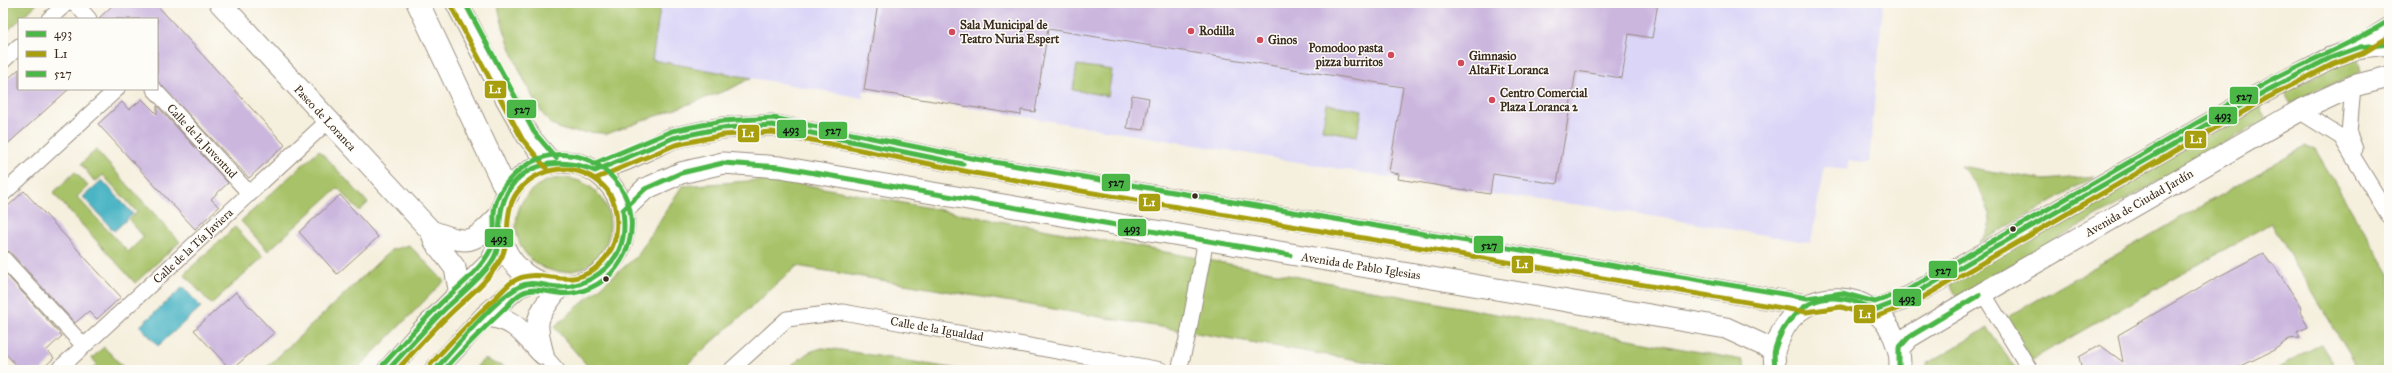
<svg xmlns="http://www.w3.org/2000/svg" width="2392" height="373" font-family="'IM FELL Great Primer',serif">
<style>
.built{fill:#dbd6f7}
.green{fill:#a7c268;stroke:#717643}
.water{fill:#48b4c4;stroke:#426f71}
.building{fill:#cbb6de}
.lines{fill:none;stroke-linecap:round;stroke-linejoin:round}
.street-casing{stroke:#988c7e;stroke-width:17}
.secondary-casing{stroke:#988c7e;stroke-width:23}
.highway-casing{stroke:#988c7e;stroke-width:24}
.street{stroke:#fff;stroke-width:15}
.secondary{stroke:#fff;stroke-width:21}
.highway{stroke:#fff;stroke-width:22}
.bus-1-casing{stroke:#fdfcf7;stroke-width:8}
.bus-2-casing{stroke:#fdfcf7;stroke-width:8}
.bus-3-casing{stroke:#fdfcf7;stroke-width:8}
.bus-1{stroke:#4ab747;stroke-width:5}
.bus-2{stroke:#a79f0e;stroke-width:5}
.bus-3{stroke:#4ab747;stroke-width:5}
.poi-dot{fill:#d1495b;stroke:#fdfcf7;stroke-width:1.5}
.bus-dot{fill:#3b2a1e;stroke:#fdfcf7;stroke-width:1.5}
.labels{text-anchor:middle;stroke-width:3;stroke-linejoin:round;paint-order:stroke}
.poi-label{font-size:12px;font-weight:bold;fill:#3b2a1e;stroke:#fdfcf7;text-anchor:start}
.street-label{font-size:12px;fill:#3b2a1e;stroke:#fdfcf7}
.line-badge{stroke:#fdfcf7;stroke-width:1.5}
.badge-label{font-size:11px;text-anchor:middle;font-weight:bold;fill:#fff}
.pale-badge-label{font-size:11px;text-anchor:middle;font-weight:bold;fill:#111}
</style>
<rect width="100%" height="100%" fill="#fdfcf7"/>
<filter id="ink" filterUnits="userSpaceOnUse"><feTurbulence type="fractalNoise" baseFrequency=".025" numOctaves="2"/><feDisplacementMap in="SourceGraphic" scale="8" xChannelSelector="R" yChannelSelector="G"/><feConvolveMatrix kernelMatrix="1 2 1 2 8 2 1 2 1" color-interpolation-filters="sRGB"/></filter>
<filter id="wash" filterUnits="userSpaceOnUse"><feTurbulence type="fractalNoise" baseFrequency=".012" numOctaves="4" result="noise"/><feDisplacementMap in="SourceGraphic" scale="16" xChannelSelector="R" yChannelSelector="G"/><feGaussianBlur stdDeviation="0.9" result="paint"/><feColorMatrix in="noise" values="0 0 0 0 0 0 0 0 0 0 0 0 0 0 0 0 0 1.4 0 .05"/><feComposite in="paint" operator="in"/></filter>
<g filter="url(#wash)">
<rect width="100%" height="100%" fill="#f5efdd"/>
<path class="built" d="M 661,3 L 1883,3 L 1869,163 L 1849,160 L 1847,170 L 1824,166 L 1811,243 L 1604,208 L 1490,194 L 864,90 L 863,98 L 652,60 Z"/>
<path class="green" d="M 3,3 L 38,3 L 3,35 Z
M 498,3 L 661,3 L 652,60 L 751,78 L 730,89 L 607,134 C 589,130 569,136 553,125 C 534,112 499,27 498,3 Z
M 2358,59 L 2361,73 L 2315,91 L 2291,104 L 2284,92 L 2339,64 Z
M 1077,65 L 1112,70 L 1108,96 L 1073,90 Z
M 1327,104 L 1362,110 L 1357,136 L 1322,130 Z
M 2259,106 L 2266,119 L 1957,297 L 1950,284 Z
M 2306,146 L 2315,149 L 2389,274 L 2389,370 L 2359,370 L 2271,223 L 2031,360 L 2004,319 Z
M 96,150 L 180,242 L 135,283 L 53,193 L 75,172 L 88,186 L 77,197 L 128,252 L 144,237 L 129,220 L 137,212 L 103,175 L 95,182 L 81,164 Z
M 319,150 L 368,203 L 359,211 L 338,188 L 268,251 L 241,221 Z
M 1960,166 L 2044,180 L 2095,176 L 1979,243 C 1982,239 1987,234 1989,230 C 1995,210 1974,178 1960,166 Z
M516 225a47 47 0 1 1 94 0a47 47 0 1 1-94 0Z
M 775,179 L 1742,360 L 1746,370 L 1417,370 L 797,266 L 681,370 L 591,370 L 554,327 L 637,256 L 682,186 Z
M 235,227 L 263,257 L 211,304 L 184,274 Z
M 409,245 L 444,281 L 356,370 L 264,370 L 391,250 Z
M 1987,328 L 2015,368 L 2012,370 L 1926,370 L 1927,364 Z
M 2321,344 L 2333,364 L 2322,370 L 2275,370 Z
M 104,347 L 126,370 L 91,370 L 97,364 L 92,358 Z
M 822,348 L 834,349 L 963,370 L 785,370 L 809,352 Z
M 484,359 L 507,368 L 510,370 L 473,370 Z"/>
<path class="water" d="M 102,180 L 133,214 L 114,231 L 83,197 Z
M 183,287 L 201,307 L 158,346 L 140,326 Z"/>
<g id="blocks">
<path class="building" d="M 115,3 L 155,3 L 285,145 L 249,178 L 157,81 L 157,19 L 98,19 Z
M 878,3 L 1658,3 L 1652,38 L 1629,34 L 1622,78 L 1576,71 L 1557,184 L 1493,174 L 1490,194 L 1398,179 L 1399,174 L 1389,172 L 1403,87 L 1048,29 L 1035,112 L 1021,110 L 1021,115 L 864,90 Z
M 19,69 L 19,89 L 69,89 L 3,148 L 3,83 Z
M 1132,95 L 1149,98 L 1144,130 L 1127,128 Z
M 142,99 L 157,114 L 157,106 L 228,183 L 211,199 L 219,207 L 195,229 L 98,124 L 122,102 L 129,110 Z
M 24,191 L 121,297 L 97,319 L 89,311 L 75,323 L 10,252 L 3,249 L 3,211 Z
M 340,195 L 378,237 L 337,274 L 299,232 Z
M 2263,253 L 2270,263 L 2273,264 L 2302,308 L 2300,312 L 2308,327 L 2297,332 L 2300,338 L 2289,339 L 2274,350 L 2233,370 L 2082,370 L 2079,357 L 2100,345 L 2123,362 L 2118,335 L 2214,279 Z
M 3,271 L 62,336 L 47,350 L 54,358 L 41,370 L 21,370 L 3,351 Z
M 236,292 L 274,333 L 231,370 L 194,330 Z"/>
</g>
</g>
<g filter="url(#ink)">
<use href="#blocks" fill-opacity="0" stroke="#988c7e" stroke-width="1"/>
<g class="lines">
<g class="street-casing">
<path id="street" d="M 75,3 L 89,19
M 49,19 L 67,3
M 3,61 L 19,46
M 2353,86 L 2349,134 L 2355,149
M 154,89 L 250,194
M 2299,111 L 2341,137 L 2389,216
M 3,194 L 117,89
M 3,258 L 84,346
M 1983,293 L 2030,370
M 543,354 L 557,370
M 58,370 L 328,121
M 731,370 L 787,319 L 843,312 L 1161,370
M 1179,370 L 1188,335 L 1206,239"/>
</g>
<g class="secondary-casing">
<path id="secondary" d="M 220,3 L 431,231 L 435,242 L 455,268 L 460,294
M500 224a62 62 0 1 1 124 0a62 62 0 1 1-124 0Z
M 595,171 L 625,160 L 673,138 L 722,128 L 772,125 L 975,166 L 1807,305
M 623,210 L 645,189 L 681,173 L 723,163 L 780,167 L 1726,328 L 1774,350
M 431,231 C 470,245 471,245 500,215
M 1875,310 L 1909,297 L 2264,92 L 2330,58 L 2360,47 L 2389,44
M 485,316 C 514,318 522,332 541,352
M 1899,348 L 1909,337 L 1983,293 L 2299,111 L 2353,86 L 2389,77
M 543,354 C 533,317 537,317 559,287
M 388,370 L 422,331 L 491,262 L 501,239
M 435,370 L 485,316 L 518,287 L 535,281
M 1775,370 C 1775,364 1774,357 1774,352 C 1775,346 1779,340 1781,334 C 1802,285 1874,288 1894,337 C 1898,347 1902,359 1899,370"/>
</g>
<g class="highway-casing">
<path id="highway" d="M 418,3 L 508,194
M 457,3 L 498,83 L 528,136 L 551,163
M 2360,47 L 2389,29"/>
</g>
<use href="#street" class="street"/>
<use href="#secondary" class="secondary"/>
<use href="#highway" class="highway"/>
<g class="bus-1-casing">
<path id="bus-1" d="M 388,370 C 407,349 426,328 446,308 C 461,294 479,280 491,263 C 503,246 497,226 502,207 C 513,164 558,154 595,171 L 673,138 L 722,128 L 772,125 L 963,164
M 435,370 C 455,348 492,302 517,288 C 531,279 543,286 558,287 C 587,288 618,266 623,237 C 625,228 624,219 623,210 L 645,189 L 681,173 L 723,163 L 780,167 L 1290,255
M 1775,370 C 1775,363 1773,355 1775,349 C 1782,324 1803,299 1831,298 C 1847,297 1861,304 1875,310 L 1909,297 L 2264,92 L 2330,58 L 2360,47 L 2389,44
M 1899,370 L 1899,348 L 1909,337 L 1979,295"/>
</g>
<g class="bus-2-casing">
<path id="bus-2" d="M 451,6 L 522,139 L 546,168
M 597,178 L 675,145 L 723,135 L 772,132 L 974,173 L 1806,312 L 1841,307 L 1875,317 L 1913,303 L 2267,98 L 2333,64 L 2363,53 L 2389,37
M 397,370 C 415,350 433,330 453,311 C 469,296 487,282 499,262 C 514,238 500,211 520,189 C 531,176 549,168 567,169 C 582,171 597,178 607,190 C 617,203 618,219 616,235 C 614,246 608,256 600,264 C 569,295 541,263 512,282 C 505,287 499,295 492,301 C 470,321 450,343 430,365"/>
</g>
<g class="bus-3-casing">
<path id="bus-3" d="M 465,3 L 534,132 L 556,158
M 593,164 L 672,131 L 722,121 L 773,118 L 976,159 L 1807,298 L 1842,293 L 1875,302 L 1906,291 C 2024,223 2141,154 2259,87 C 2300,63 2345,48 2385,23
M 383,365 C 402,344 421,323 442,302 C 459,286 480,271 491,249 C 495,239 494,230 494,219 C 493,201 503,185 516,173 C 580,117 667,200 616,268 C 603,285 579,296 558,293 C 546,292 533,287 522,293 C 514,297 509,305 502,311 C 482,330 463,349 444,370"/>
</g>
<use href="#bus-1" class="bus-1"/>
<use href="#bus-2" class="bus-2"/>
<use href="#bus-3" class="bus-3"/>
</g>
</g>
<g class="poi-dot">
<circle cx="1191" cy="31" r="4"/>
<circle cx="952" cy="32" r="4"/>
<circle cx="1260" cy="40" r="4"/>
<circle cx="1391" cy="55" r="4"/>
<circle cx="1461" cy="63" r="4"/>
<circle cx="1492" cy="100" r="4"/>
</g>
<g class="bus-dot">
<circle cx="1195" cy="196" r="3.5"/>
<circle cx="2013" cy="229" r="3.5"/>
<circle cx="606" cy="279" r="3.5"/>
</g>
<g class="labels">
<g class="poi-label">
<text x="960" y="29">Sala Municipal de<tspan x="960" dy="14">Teatro Nuria Espert</tspan></text>
<text x="1199" y="35">Rodilla</text>
<text x="1268" y="44">Ginos</text>
<text x="1383" y="52" text-anchor="end">Pomodoo pasta<tspan x="1383" dy="14">pizza burritos</tspan></text>
<text x="1469" y="60">Gimnasio<tspan x="1469" dy="14">AltaFit Loranca</tspan></text>
<text x="1500" y="97">Centro Comercial<tspan x="1500" dy="14">Plaza Loranca 2</tspan></text>
</g>
<g class="street-label">
<text transform="translate(325 118) rotate(47)" y="4">Paseo de Loranca</text>
<text transform="translate(202 141) rotate(47)" y="4">Calle de la Juventud</text>
<text transform="translate(2139 203) rotate(-30)" y="4">Avenida de Ciudad Jardín</text>
<text transform="translate(193 246) rotate(-43)" y="4">Calle de la Tía Javiera</text>
<text transform="translate(1361 266) rotate(9)" y="4">Avenida de Pablo Iglesias</text>
<text transform="translate(937 329) rotate(10)" y="4">Calle de la Igualdad</text>
</g>
</g>
<g class="line-badge">
<rect x="484" y="80" width="23" height="19" rx="4" fill="#a79f0e"/>
<rect x="2229" y="86" width="30" height="19" rx="4" fill="#4ab747"/>
<rect x="506" y="99" width="31" height="20" rx="4" fill="#4ab747"/>
<rect x="2208" y="106" width="30" height="19" rx="4" fill="#4ab747"/>
<rect x="776" y="119" width="31" height="20" rx="4" fill="#4ab747"/>
<rect x="818" y="121" width="30" height="19" rx="4" fill="#4ab747"/>
<rect x="737" y="124" width="23" height="19" rx="4" fill="#a79f0e"/>
<rect x="2184" y="130" width="23" height="19" rx="4" fill="#a79f0e"/>
<rect x="1101" y="173" width="30" height="19" rx="4" fill="#4ab747"/>
<rect x="1138" y="193" width="23" height="19" rx="4" fill="#a79f0e"/>
<rect x="1117" y="218" width="30" height="19" rx="4" fill="#4ab747"/>
<rect x="484" y="228" width="30" height="20" rx="4" fill="#4ab747"/>
<rect x="1473" y="235" width="31" height="19" rx="4" fill="#4ab747"/>
<rect x="1511" y="255" width="23" height="19" rx="4" fill="#a79f0e"/>
<rect x="1928" y="260" width="30" height="19" rx="4" fill="#4ab747"/>
<rect x="1892" y="288" width="30" height="19" rx="4" fill="#4ab747"/>
<rect x="1853" y="304" width="23" height="20" rx="4" fill="#a79f0e"/>
</g>
<g class="badge-label">
<text x="495" y="93">L1</text>
<text x="748" y="137">L1</text>
<text x="2196" y="143">L1</text>
<text x="1149" y="206">L1</text>
<text x="1522" y="268">L1</text>
<text x="1865" y="318">L1</text>
</g>
<g class="pale-badge-label">
<text x="2244" y="100">527</text>
<text x="522" y="113">527</text>
<text x="2223" y="119">493</text>
<text x="791" y="133">493</text>
<text x="833" y="134">527</text>
<text x="1116" y="186">527</text>
<text x="1132" y="232">493</text>
<text x="499" y="242">493</text>
<text x="1489" y="249">527</text>
<text x="1943" y="274">527</text>
<text x="1907" y="302">493</text>
</g>
<rect width="2392" height="373" fill="none" stroke="#fdfcf7" stroke-width="16"/>
<rect x="18" y="18" width="140" height="72" fill="#fdfcf7" stroke="#afa8a0"/>
<rect x="26" y="31" width="20" height="6" fill="#4ab747" stroke="#afa8a0"/>
<text x="54" y="38" font-size="12" fill="#3b2a1e">493</text>
<rect x="26" y="51" width="20" height="6" fill="#a79f0e" stroke="#afa8a0"/>
<text x="54" y="58" font-size="12" fill="#3b2a1e">L1</text>
<rect x="26" y="71" width="20" height="6" fill="#4ab747" stroke="#afa8a0"/>
<text x="54" y="78" font-size="12" fill="#3b2a1e">527</text>
</svg>
